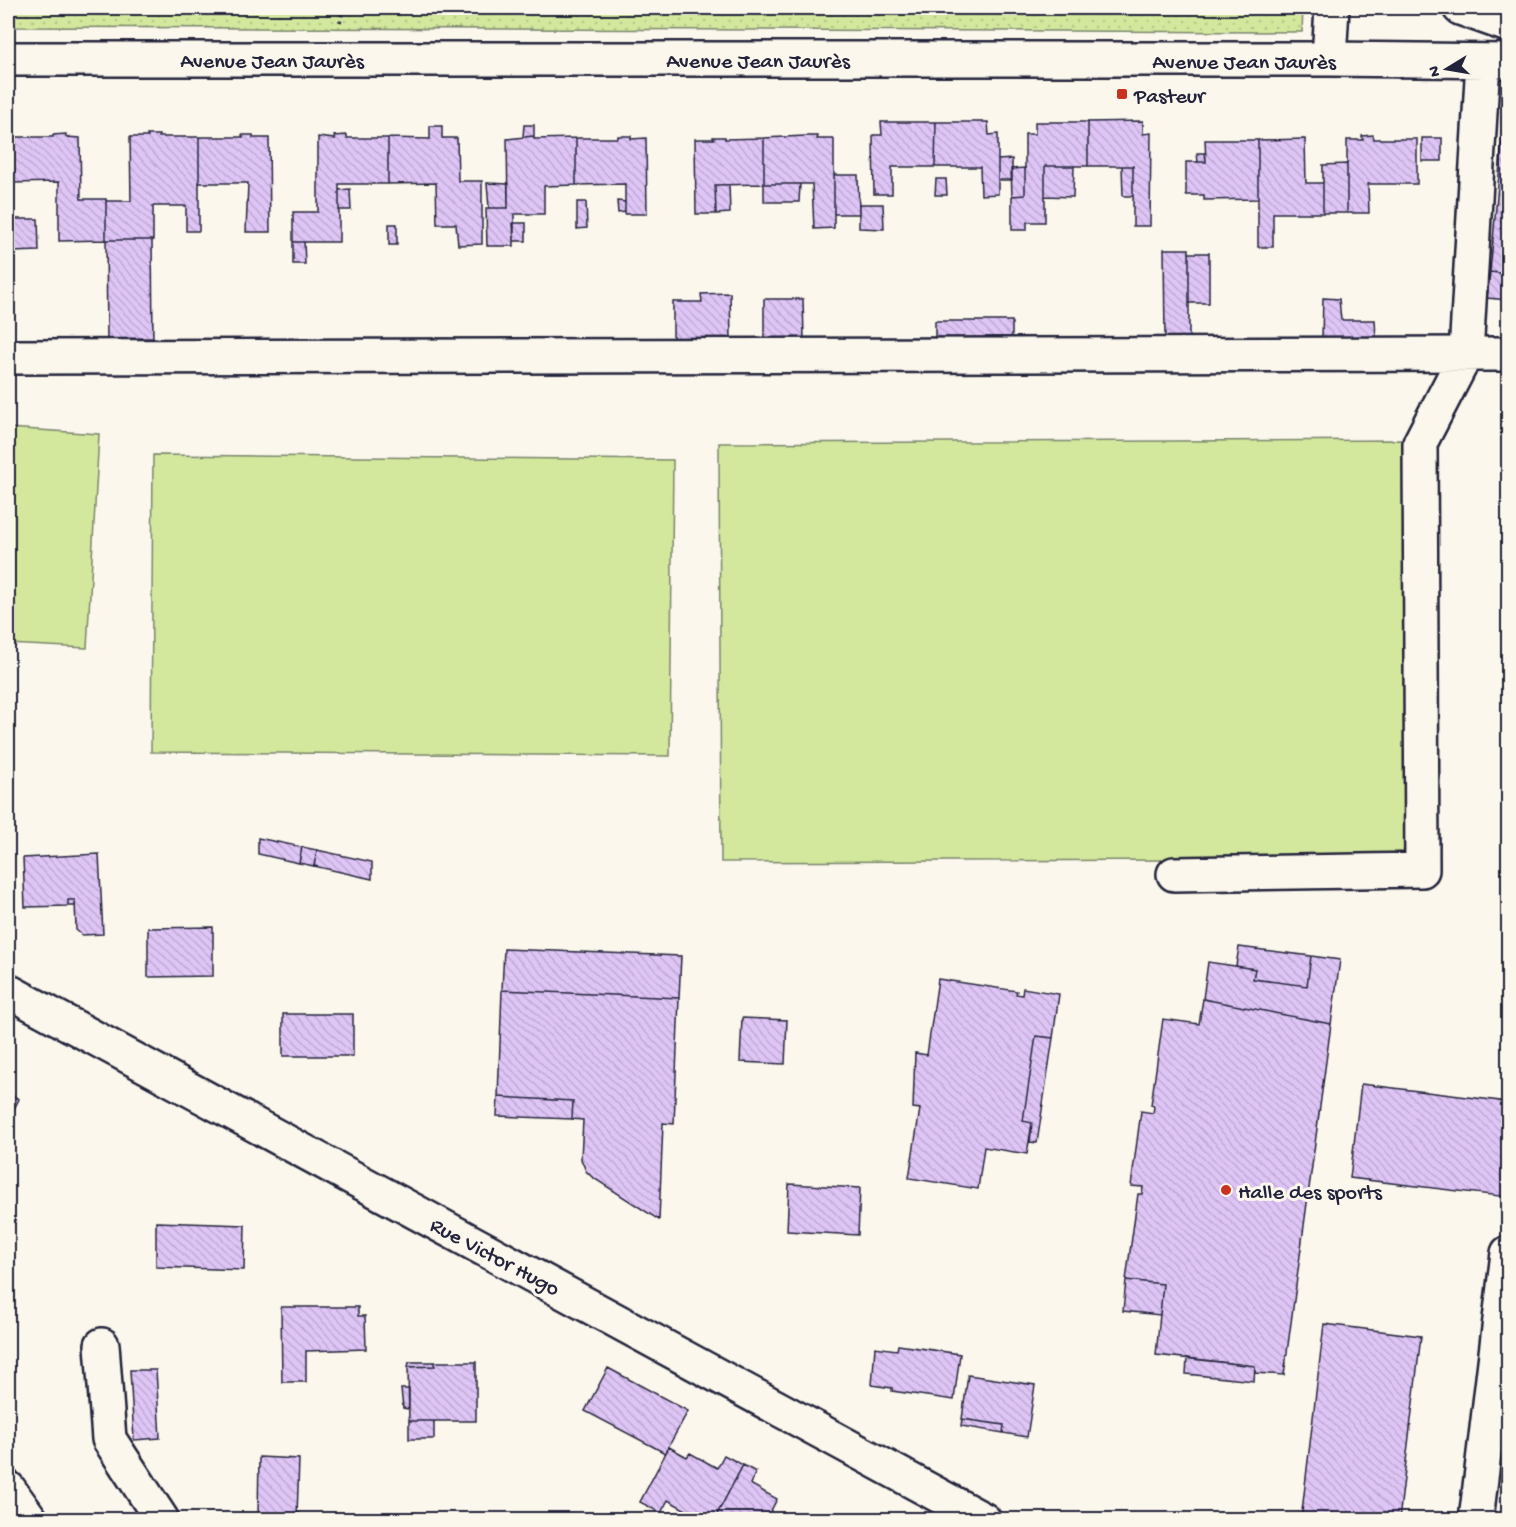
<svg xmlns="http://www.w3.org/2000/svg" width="1516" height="1527" font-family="'Gochi Hand',sans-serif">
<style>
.grass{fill:url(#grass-dots);stroke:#7a856c;stroke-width:1.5}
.pitch{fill:#d3e89d;stroke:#7a856c;stroke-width:1.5}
.building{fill:url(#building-back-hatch);stroke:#22223b;stroke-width:1.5}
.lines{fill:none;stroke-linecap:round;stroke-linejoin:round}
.minor-casing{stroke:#22223b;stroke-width:38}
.major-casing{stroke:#22223b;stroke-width:38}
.path{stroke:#22223b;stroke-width:4;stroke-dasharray:1.5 4.5;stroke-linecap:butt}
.minor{stroke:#fbf7ec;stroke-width:33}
.major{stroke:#fbf7ec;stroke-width:33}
.poi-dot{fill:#c8321e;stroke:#fbf7ec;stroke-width:2}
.labels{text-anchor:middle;stroke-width:6;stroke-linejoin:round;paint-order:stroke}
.street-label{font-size:22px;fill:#22223b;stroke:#fbf7ec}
.poi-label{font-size:22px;fill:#22223b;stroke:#fbf7ec;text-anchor:start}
</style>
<defs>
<pattern id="grass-dots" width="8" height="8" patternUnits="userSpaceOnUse" patternTransform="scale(1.5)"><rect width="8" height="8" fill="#d3e89d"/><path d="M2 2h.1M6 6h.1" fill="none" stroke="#b5c788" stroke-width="1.8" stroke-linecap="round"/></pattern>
<pattern id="building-back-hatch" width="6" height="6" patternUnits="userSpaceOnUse" patternTransform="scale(1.5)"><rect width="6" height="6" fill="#dec5f5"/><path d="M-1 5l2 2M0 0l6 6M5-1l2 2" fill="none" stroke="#bea9d3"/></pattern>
</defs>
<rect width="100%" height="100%" fill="#fbf7ec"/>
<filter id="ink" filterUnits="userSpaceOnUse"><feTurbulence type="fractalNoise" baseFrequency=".0167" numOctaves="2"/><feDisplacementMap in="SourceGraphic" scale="12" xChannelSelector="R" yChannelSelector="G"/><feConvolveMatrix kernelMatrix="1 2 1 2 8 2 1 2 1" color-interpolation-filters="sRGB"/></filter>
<g filter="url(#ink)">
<path class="grass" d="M 8,8 L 1257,9 L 1303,8 L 1302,32 L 8,27 Z"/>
<path class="pitch" d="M 8,428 L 99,434 L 87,648 L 8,644 Z
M 1407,440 L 1409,859 L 721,862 L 719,443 Z
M 153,455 L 673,460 L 670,756 L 151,752 Z"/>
<path class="building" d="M 1505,109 L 1508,109 L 1508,274 L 1490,272 Z
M 1143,121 L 1143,134 L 1151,133 L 1150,226 L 1133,226 L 1133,166 L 1088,166 L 1088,122 Z
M 881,122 L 936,122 L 935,167 L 892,167 L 892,194 L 874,194 L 873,135 L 882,135 Z
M 936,122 L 988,122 L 989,135 L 998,134 L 998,194 L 981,195 L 980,167 L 935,167 Z
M 1035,122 L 1088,122 L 1088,166 L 1045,166 L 1045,222 L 1027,222 L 1027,230 L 1012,230 L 1012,196 L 1025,195 L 1025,134 L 1035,134 Z
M 524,125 L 534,125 L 534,136 L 523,137 Z
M 430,126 L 442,126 L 442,138 L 457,138 L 458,181 L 482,181 L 482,244 L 458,245 L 456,224 L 437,224 L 436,183 L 388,184 L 388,138 L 430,139 Z
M 66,134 L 66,137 L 80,138 L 81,199 L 106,199 L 106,240 L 59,241 L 59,182 L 11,183 L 11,137 L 53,137 L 53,135 Z
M 147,135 L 159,135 L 159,137 L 199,137 L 199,231 L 186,231 L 186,206 L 153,206 L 153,240 L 106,240 L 106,201 L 131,201 L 130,137 L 148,137 Z
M 242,135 L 253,135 L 253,138 L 269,138 L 270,232 L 246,232 L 248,183 L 199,183 L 199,137 L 243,137 Z
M 347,135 L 347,138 L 388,138 L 388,184 L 339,184 L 339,242 L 293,242 L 293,212 L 318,212 L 318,137 L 335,139 L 334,136 Z
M 1373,135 L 1374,139 L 1417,139 L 1417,184 L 1368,184 L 1369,213 L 1347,213 L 1347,140 L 1363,140 L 1362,136 Z
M 534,136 L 534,139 L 576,138 L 576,185 L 544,186 L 544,214 L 514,214 L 514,246 L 487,246 L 486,208 L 508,208 L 507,139 Z
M 618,136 L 631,136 L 631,139 L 646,138 L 647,214 L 625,214 L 625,184 L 576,185 L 576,138 L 618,138 Z
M 806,136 L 818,136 L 817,139 L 834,139 L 834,228 L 814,229 L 812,184 L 764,184 L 764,138 Z
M 8,137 L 11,137 L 11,183 L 8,183 Z
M 713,137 L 725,137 L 725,139 L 764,138 L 764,184 L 715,185 L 716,214 L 696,214 L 695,139 L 714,139 Z
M 1422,138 L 1442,138 L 1442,161 L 1422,161 Z
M 1305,139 L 1306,183 L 1323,183 L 1323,213 L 1273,213 L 1273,247 L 1258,247 L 1258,140 Z
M 1205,140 L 1258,140 L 1258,199 L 1204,200 L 1204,195 L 1186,195 L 1186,162 L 1206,162 Z
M 1197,153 L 1205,153 L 1206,162 L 1198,162 Z
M 1012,159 L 1012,180 L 998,180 L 998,160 Z
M 1347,164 L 1347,213 L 1323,213 L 1323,165 Z
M 1045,166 L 1074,166 L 1073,197 L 1045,196 Z
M 1122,166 L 1133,166 L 1133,196 L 1123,196 Z
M 1025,168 L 1025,195 L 1012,196 L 1011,169 Z
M 834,175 L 858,175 L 859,214 L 834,214 Z
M 936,179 L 946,179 L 947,195 L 935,195 Z
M 487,183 L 508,184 L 508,208 L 489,208 Z
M 764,184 L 800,184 L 799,202 L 764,202 Z
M 715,185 L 729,185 L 730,213 L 716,214 Z
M 350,189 L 351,210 L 339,210 L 339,190 Z
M 617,201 L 625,202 L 625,212 L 618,213 Z
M 577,202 L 586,202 L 587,228 L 577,229 Z
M 859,204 L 883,204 L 884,229 L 859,228 Z
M 11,219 L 38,219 L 39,251 L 11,252 Z
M 513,223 L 526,223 L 526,241 L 514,241 Z
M 389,224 L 397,224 L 397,245 L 389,245 Z
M 106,240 L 152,240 L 153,338 L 107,339 Z
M 293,242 L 304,242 L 305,264 L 293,264 Z
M 1164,249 L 1189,249 L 1189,339 L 1165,339 Z
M 1189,253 L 1209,253 L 1209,303 L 1189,303 Z
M 1490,272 L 1508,274 L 1508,300 L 1487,298 Z
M 730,293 L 731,338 L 673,338 L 673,302 L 702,302 L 701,294 Z
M 1323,298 L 1339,299 L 1341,320 L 1375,320 L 1376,338 L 1322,338 Z
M 764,299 L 803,299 L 804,338 L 764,338 Z
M 935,321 L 1012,321 L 1012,338 L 935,338 Z
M 258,838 L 302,847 L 299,863 L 258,854 Z
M 302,847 L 317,850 L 314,866 L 299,863 Z
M 317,850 L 372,862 L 372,879 L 314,866 Z
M 99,854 L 103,934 L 82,935 L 76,930 L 75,900 L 68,900 L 68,906 L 25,907 L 23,858 Z
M 68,900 L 75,900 L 75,906 L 68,906 Z
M 213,927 L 213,976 L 148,977 L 148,928 Z
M 1239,947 L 1311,956 L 1307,986 L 1253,979 L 1255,969 L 1236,966 Z
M 504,949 L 681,956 L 679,998 L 502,990 Z
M 1311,956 L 1340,960 L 1331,1024 L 1203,999 L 1208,962 L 1255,969 L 1253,979 L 1307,986 Z
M 938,979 L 1017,991 L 1016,994 L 1022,995 L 1023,988 L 1059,994 L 1053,1038 L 1036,1036 L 1023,1121 L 1032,1123 L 1027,1154 L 984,1147 L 978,1189 L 909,1178 L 920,1109 L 913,1108 L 915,1053 L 927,1055 Z
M 502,990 L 679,998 L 674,1124 L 663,1123 L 659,1220 L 592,1177 L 586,1171 L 581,1159 L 583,1120 L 572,1119 L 573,1101 L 498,1097 Z
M 1203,999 L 1331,1024 L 1284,1375 L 1255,1373 L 1255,1366 L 1156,1355 L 1163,1284 L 1126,1280 L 1138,1194 L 1142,1194 L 1143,1187 L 1131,1186 L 1141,1111 L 1153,1113 L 1154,1106 L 1151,1105 L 1163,1019 L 1199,1024 Z
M 283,1014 L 353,1014 L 353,1056 L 283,1056 Z
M 742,1018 L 787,1020 L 785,1064 L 740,1062 Z
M 1036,1036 L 1053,1038 L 1037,1143 L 1030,1142 L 1032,1123 L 1023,1121 Z
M 1361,1084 L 1508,1102 L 1508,1197 L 1350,1178 Z
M 8,1093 L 19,1099 L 8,1121 Z
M 498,1097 L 573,1101 L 572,1119 L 497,1116 Z
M 789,1184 L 860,1188 L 858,1235 L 787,1231 Z
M 156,1222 L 245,1225 L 244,1270 L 156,1267 Z
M 1126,1280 L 1163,1284 L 1160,1315 L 1123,1311 Z
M 281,1307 L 358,1307 L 358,1316 L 365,1316 L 366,1349 L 306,1351 L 306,1382 L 282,1382 Z
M 1324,1324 L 1421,1336 L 1399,1520 L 1301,1520 Z
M 898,1345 L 960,1354 L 954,1400 L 892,1391 L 892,1388 L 872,1385 L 875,1347 L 897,1350 Z
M 1187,1358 L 1255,1366 L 1254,1381 L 1186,1374 Z
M 409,1362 L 433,1362 L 435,1366 L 408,1367 Z
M 433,1362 L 476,1362 L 476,1421 L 409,1421 L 408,1367 L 435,1366 Z
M 608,1368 L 688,1411 L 665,1453 L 585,1411 Z
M 130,1370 L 156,1370 L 160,1438 L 134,1440 Z
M 968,1375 L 1035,1385 L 1027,1437 L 1003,1433 L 1004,1425 L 962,1419 Z
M 401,1389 L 409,1389 L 409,1409 L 403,1408 Z
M 962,1419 L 1004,1425 L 1003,1433 L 961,1426 Z
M 409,1421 L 434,1421 L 434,1439 L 409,1439 Z
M 669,1447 L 687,1457 L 690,1453 L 717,1468 L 724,1455 L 743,1465 L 714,1520 L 704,1520 L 668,1500 L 661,1513 L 640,1502 Z
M 259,1457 L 299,1459 L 297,1516 L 258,1515 Z
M 743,1465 L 756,1472 L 750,1484 L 777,1499 L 766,1520 L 714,1520 Z
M 299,1513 L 308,1520 L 295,1520 Z"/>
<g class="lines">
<g class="minor-casing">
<path id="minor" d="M 1460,8 L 1508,25
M 8,59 L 1329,59 L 1508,61
M 1329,59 L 1332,8
M 8,357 L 1508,354
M 1174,874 L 1422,870 L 1420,443 L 1466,354 L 1483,61
M 8,991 L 984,1520
M 102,1345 L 109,1439 L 162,1520
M 1476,1520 L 1508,1253"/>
</g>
<g class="major-casing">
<path id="major" d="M 8,1488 L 31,1520"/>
</g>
<path class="path" d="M 340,22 L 343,8"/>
<use href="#minor" class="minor"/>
<use href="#major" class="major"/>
</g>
</g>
<g class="poi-dot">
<rect x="1116" y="88" width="12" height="12" rx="3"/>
<circle cx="1226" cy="1190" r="6"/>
</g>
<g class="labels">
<g class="street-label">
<text x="272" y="67">Avenue Jean Jaurès</text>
<text x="758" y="67">Avenue Jean Jaurès</text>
<text x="1244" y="68">Avenue Jean Jaurès</text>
<text transform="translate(496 1255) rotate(28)" y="8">Rue Victor Hugo</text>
</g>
<g class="poi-label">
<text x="1134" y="102">Pasteur</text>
<text x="1238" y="1198">Halle des sports</text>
</g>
</g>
<rect width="1516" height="1527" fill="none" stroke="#fbf7ec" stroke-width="30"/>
<rect x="15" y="15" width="1486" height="1497" fill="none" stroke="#22223b" stroke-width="2" filter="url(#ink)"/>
<g transform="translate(1447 69) rotate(259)" stroke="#fbf7ec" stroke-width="4.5" paint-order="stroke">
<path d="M0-4.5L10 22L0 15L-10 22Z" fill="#22223b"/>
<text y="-9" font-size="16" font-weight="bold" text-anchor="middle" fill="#22223b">N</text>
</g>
</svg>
